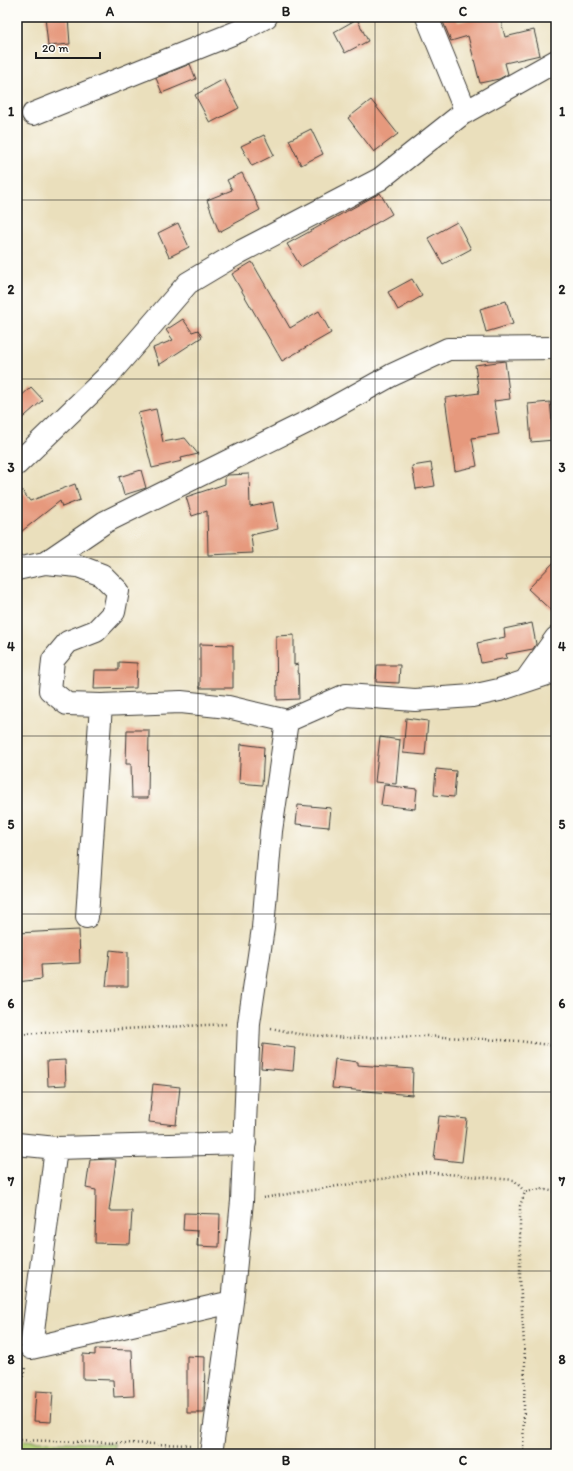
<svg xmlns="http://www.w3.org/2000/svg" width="573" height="1471" font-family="Itim,sans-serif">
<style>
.green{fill:#b1cf76;stroke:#667649}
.building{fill:#e6997d}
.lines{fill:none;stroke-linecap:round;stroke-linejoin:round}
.minor-casing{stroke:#3b3934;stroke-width:24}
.path{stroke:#3b3934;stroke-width:2.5;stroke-dasharray:1 3;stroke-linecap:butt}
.minor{stroke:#fff;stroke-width:22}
.grid{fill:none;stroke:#1c1c1c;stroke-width:1;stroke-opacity:0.55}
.neatline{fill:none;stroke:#1c1c1c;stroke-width:1.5}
.grid-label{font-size:13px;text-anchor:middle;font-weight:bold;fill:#1c1c1c}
</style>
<rect width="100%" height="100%" fill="#fdfcf7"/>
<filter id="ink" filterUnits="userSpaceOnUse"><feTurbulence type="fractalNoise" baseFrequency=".025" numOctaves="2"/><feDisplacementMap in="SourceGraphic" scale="8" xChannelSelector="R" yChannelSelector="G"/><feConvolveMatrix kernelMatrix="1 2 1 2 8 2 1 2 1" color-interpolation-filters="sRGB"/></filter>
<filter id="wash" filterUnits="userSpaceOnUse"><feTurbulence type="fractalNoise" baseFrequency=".012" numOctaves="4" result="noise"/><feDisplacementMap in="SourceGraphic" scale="16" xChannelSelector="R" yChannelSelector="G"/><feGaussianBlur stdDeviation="0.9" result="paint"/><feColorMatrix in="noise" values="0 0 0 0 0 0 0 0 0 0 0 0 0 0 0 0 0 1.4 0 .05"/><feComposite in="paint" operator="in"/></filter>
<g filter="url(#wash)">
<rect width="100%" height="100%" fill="#eadfbc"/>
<path class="green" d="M 17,1440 L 114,1444 L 113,1454 L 17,1454 Z"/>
<g id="blocks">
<path class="building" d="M 45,17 L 68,17 L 70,44 L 48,46 Z
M 441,17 L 456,17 L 458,22 L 478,17 L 500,17 L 505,37 L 534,30 L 540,55 L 505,63 L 508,74 L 499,79 L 480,83 L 468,36 L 451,41 Z
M 357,19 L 368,41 L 345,53 L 334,32 Z
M 190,64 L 196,79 L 162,93 L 156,78 Z
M 224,79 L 239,108 L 210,123 L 195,95 Z
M 371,100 L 398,134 L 374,152 L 348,118 Z
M 311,129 L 323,154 L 301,165 L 289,140 Z
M 264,135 L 274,155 L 252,166 L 241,146 Z
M 242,173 L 260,210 L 219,232 L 207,200 L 232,190 L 227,180 Z
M 380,193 L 392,214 L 301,267 L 287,244 Z
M 457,222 L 471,249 L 443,264 L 428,238 Z
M 178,223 L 189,247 L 169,257 L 158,233 Z
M 252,262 L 290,328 L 319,311 L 331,333 L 282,361 L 232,274 Z
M 412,279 L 422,296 L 398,310 L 388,292 Z
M 506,301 L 513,324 L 486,332 L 480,309 Z
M 183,319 L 192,332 L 198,330 L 202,337 L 159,365 L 153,348 L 173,340 L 166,330 Z
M 505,361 L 510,399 L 494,401 L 499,434 L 472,438 L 477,466 L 455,471 L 445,398 L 479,393 L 475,365 Z
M 31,387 L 43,400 L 17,423 L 17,400 Z
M 550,402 L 554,440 L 531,442 L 528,404 Z
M 156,409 L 163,442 L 185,438 L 198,454 L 181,458 L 182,461 L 152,468 L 138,413 Z
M 431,463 L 435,486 L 416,489 L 412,466 Z
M 141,470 L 146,488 L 124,495 L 119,477 Z
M 249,474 L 250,507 L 273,502 L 278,529 L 251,535 L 253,553 L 208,555 L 207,511 L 192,516 L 186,497 L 225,484 L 225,477 L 228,475 Z
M 17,484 L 30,501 L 75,484 L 80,500 L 62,507 L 60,501 L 17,535 Z
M 556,560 L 556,615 L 528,589 Z
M 532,623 L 536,644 L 533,649 L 506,654 L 507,658 L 481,663 L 477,643 L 505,637 L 504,629 Z
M 294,635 L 294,665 L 298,664 L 299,699 L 277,700 L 276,636 Z
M 200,644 L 233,645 L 233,688 L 200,688 Z
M 119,662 L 137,663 L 136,688 L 94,689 L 95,670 L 119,670 Z
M 377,665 L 400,665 L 399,683 L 376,682 Z
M 406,718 L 428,721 L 425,755 L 403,753 Z
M 127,730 L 149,730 L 148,798 L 132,798 L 131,764 L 126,764 Z
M 380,737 L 400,740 L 396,784 L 375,782 Z
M 241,744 L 264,747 L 262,785 L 239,783 Z
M 436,769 L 456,771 L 454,797 L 434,795 Z
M 384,785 L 417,789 L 415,809 L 381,805 Z
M 298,805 L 331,808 L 329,827 L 296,824 Z
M 79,930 L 80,963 L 41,965 L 42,979 L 17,982 L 17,933 Z
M 110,950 L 128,952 L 128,986 L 106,986 Z
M 263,1044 L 295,1048 L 293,1071 L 261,1068 Z
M 335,1059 L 358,1062 L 358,1065 L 413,1069 L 412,1095 L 332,1088 Z
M 65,1060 L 66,1085 L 48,1086 L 47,1061 Z
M 153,1084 L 180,1087 L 176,1125 L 149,1122 Z
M 439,1116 L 467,1119 L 462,1162 L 434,1159 Z
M 110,1159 L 116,1160 L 109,1211 L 132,1211 L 130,1244 L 95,1243 L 96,1190 L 86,1188 L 90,1160 Z
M 184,1213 L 220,1214 L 219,1247 L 197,1246 L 198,1231 L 183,1230 Z
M 95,1349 L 132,1350 L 134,1396 L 114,1397 L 113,1380 L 83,1379 L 83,1354 L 95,1355 Z
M 187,1356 L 205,1357 L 204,1413 L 187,1413 Z
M 36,1391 L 53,1392 L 51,1422 L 34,1421 Z"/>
</g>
</g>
<g filter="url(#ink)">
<use href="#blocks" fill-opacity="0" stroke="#3b3934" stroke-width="1"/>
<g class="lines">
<g class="minor-casing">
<path id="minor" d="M 427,17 L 466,112
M 33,114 L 242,30 L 266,17
M 17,464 L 105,379 L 188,283 L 240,252 L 380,179 L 462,114 L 556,61
M 45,563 L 105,522 L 309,421 L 392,375 L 448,349 L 556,348
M 17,569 L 45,563 L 78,566 L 102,575 L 118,591 L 114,612 L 96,631 L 68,642 L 53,660 L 50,690 L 67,704 L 101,705 L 181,702 L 228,707 L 287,721 L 346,695 L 415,700 L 472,696 L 499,690 L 556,671
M 526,680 L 556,638
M 87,917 L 101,705
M 17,1144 L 56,1148 L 245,1143
M 56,1148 L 31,1348 L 232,1302
M 211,1454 L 232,1302 L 242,1201 L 249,1023 L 263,928 L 271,831 L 287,721"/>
</g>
<path class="path" d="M 271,1028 L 298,1034 L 347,1038 L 425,1036 L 519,1041 L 556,1046
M 17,1034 L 228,1024
M 263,1198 L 425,1172 L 514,1180 L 525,1192
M 17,1400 L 25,1368
M 17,1440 L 191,1445
M 523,1454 L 525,1360 L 520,1279 L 520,1206 L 525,1192 L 541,1189 L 556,1192"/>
<use href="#minor" class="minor"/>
</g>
</g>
<path class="grid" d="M 198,17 L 198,1454M 375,17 L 375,1454M 17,200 L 556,200M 17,379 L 556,379M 17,557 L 556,557M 17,736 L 556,736M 17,914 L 556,914M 17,1092 L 556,1092M 17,1271 L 556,1271"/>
<rect width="573" height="1471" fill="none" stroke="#fdfcf7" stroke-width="44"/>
<path d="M36 52v6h64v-6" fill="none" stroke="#1c1c1c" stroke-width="2"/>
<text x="42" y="52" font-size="12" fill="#1c1c1c" stroke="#fdfcf7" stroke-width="3" paint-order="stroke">20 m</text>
<rect x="22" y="22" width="529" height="1427" class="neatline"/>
<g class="grid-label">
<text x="110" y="16">A</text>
<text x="286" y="16">B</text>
<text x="463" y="16">C</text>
<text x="11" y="116">1</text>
<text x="562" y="116">1</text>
<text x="11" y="294">2</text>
<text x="562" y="294">2</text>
<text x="11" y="472">3</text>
<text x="562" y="472">3</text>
<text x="11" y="651">4</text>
<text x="562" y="651">4</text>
<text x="11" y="829">5</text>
<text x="562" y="829">5</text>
<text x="11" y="1008">6</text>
<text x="562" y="1008">6</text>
<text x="11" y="1186">7</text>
<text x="562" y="1186">7</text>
<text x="11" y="1364">8</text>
<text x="562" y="1364">8</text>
<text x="110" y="1465">A</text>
<text x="286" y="1465">B</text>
<text x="463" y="1465">C</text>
</g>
</svg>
